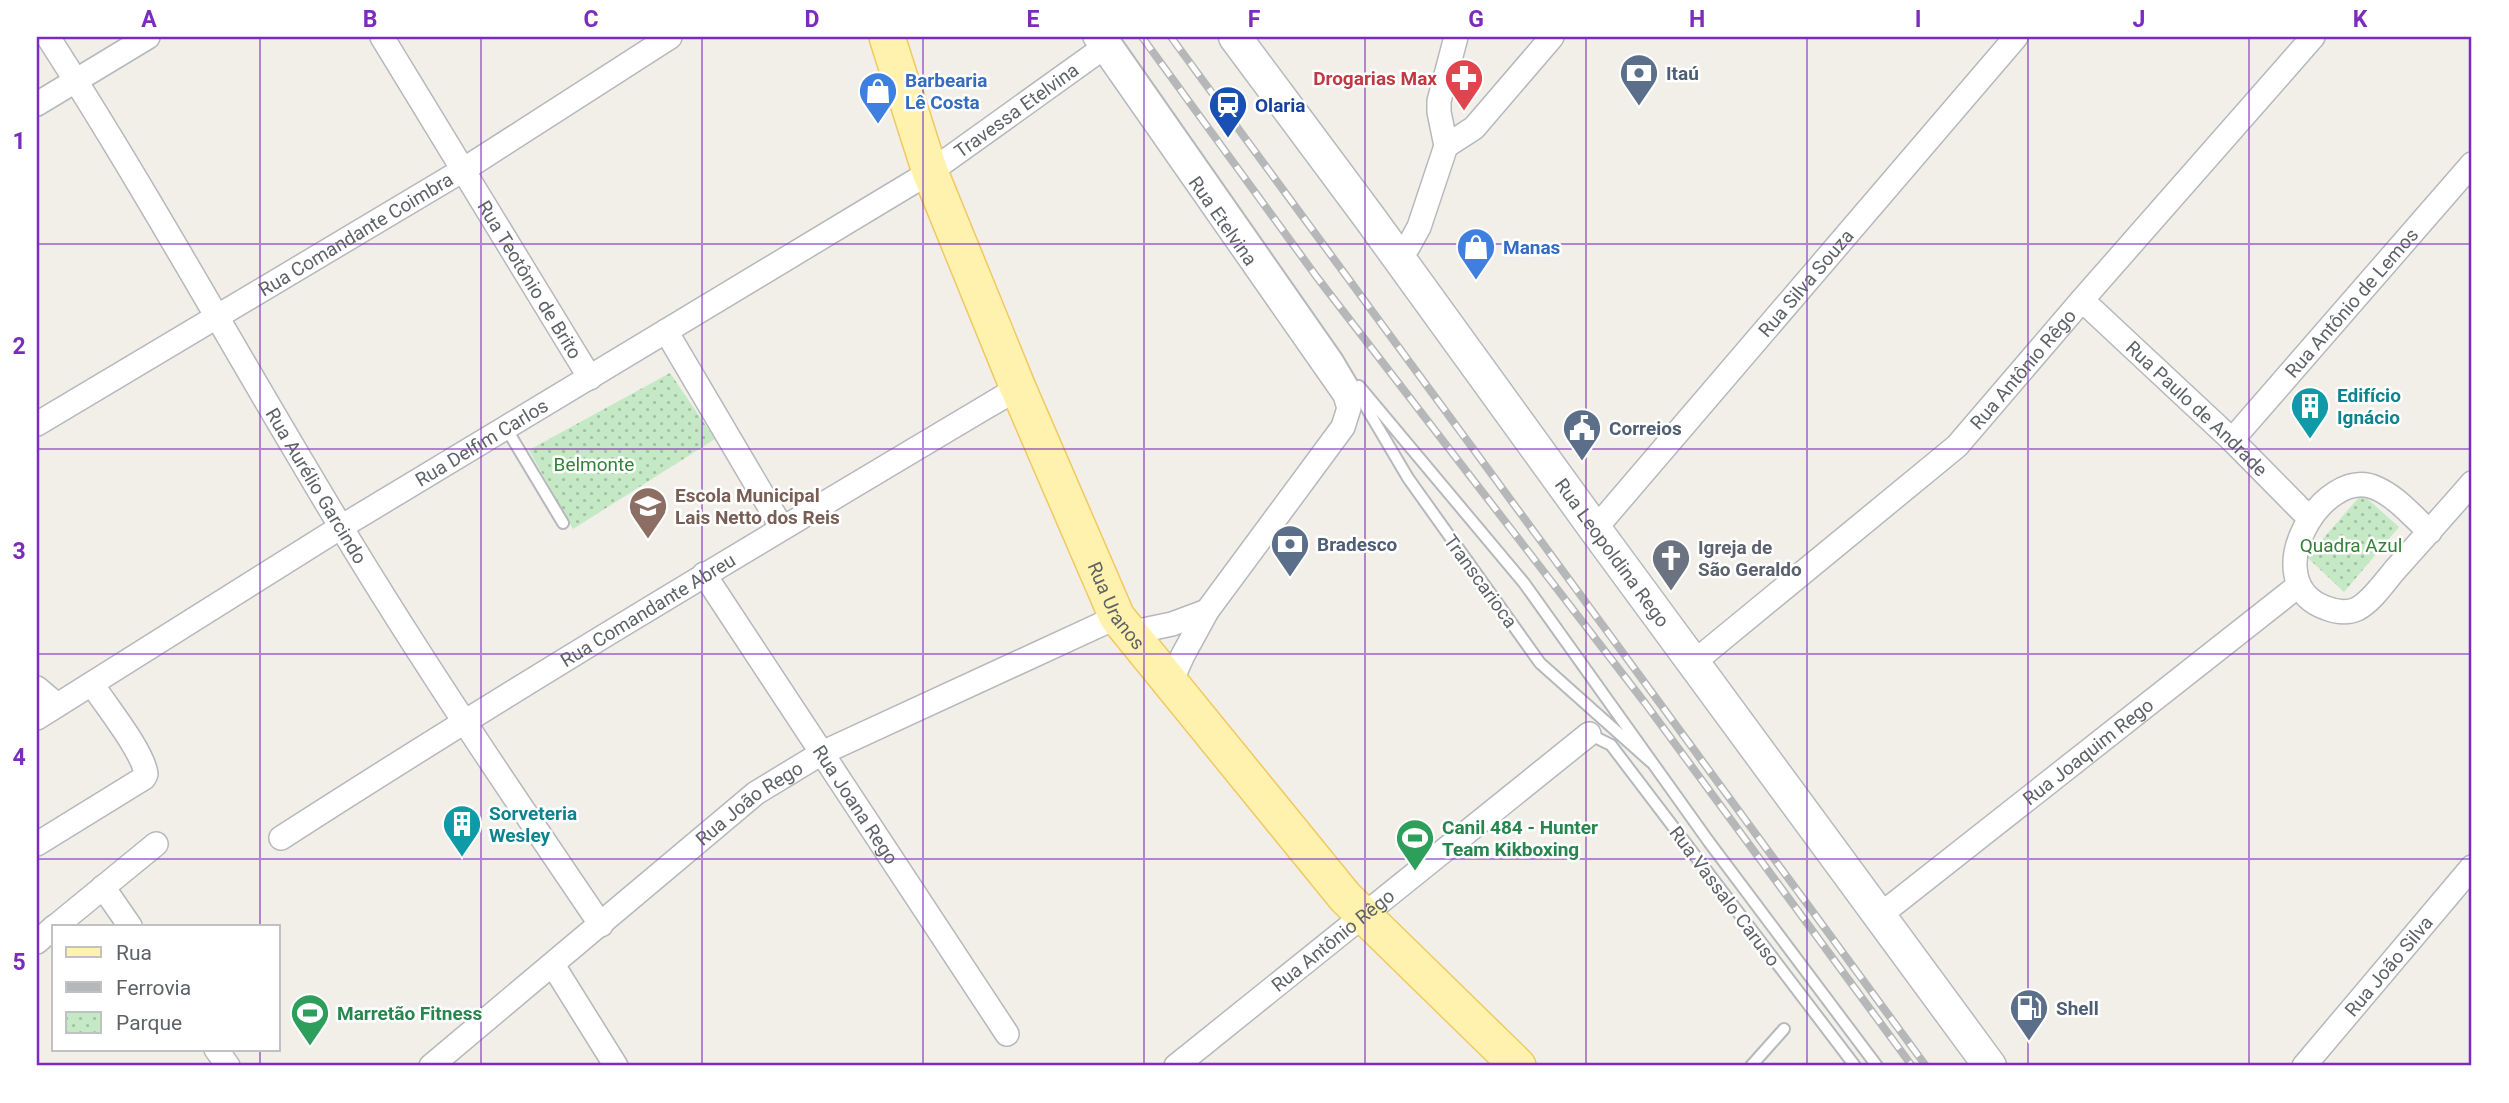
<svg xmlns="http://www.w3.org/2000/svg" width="2509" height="1103" font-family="Roboto,sans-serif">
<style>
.park{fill:url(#park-dots)}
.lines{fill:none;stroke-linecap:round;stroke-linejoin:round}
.lane-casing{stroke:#b5b8bc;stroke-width:14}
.street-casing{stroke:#b5b8bc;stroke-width:26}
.secondary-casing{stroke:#b6babf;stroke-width:35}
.primary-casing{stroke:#f2c960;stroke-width:38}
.lane{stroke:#fff;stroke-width:10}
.street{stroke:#fff;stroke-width:23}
.secondary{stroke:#fff;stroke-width:32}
.primary{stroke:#fff2af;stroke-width:35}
.rail-casing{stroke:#b6b7b8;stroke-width:8}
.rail{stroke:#fff;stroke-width:5;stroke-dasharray:16;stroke-linecap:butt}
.grid{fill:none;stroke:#7b2cbf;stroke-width:2;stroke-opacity:0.55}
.labels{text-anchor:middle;stroke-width:5;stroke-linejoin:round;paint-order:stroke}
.service-label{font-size:19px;font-weight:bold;fill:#4e5e75;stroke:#fff;text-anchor:start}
.health-label{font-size:19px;font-weight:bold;fill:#be3a42;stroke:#fff;text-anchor:end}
.shop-label{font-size:19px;font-weight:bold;fill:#366cbe;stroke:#fff;text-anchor:start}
.transit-label{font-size:19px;font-weight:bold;fill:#164399;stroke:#fff;text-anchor:start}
.street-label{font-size:19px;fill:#5f6368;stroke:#fff}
.culture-label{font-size:19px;font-weight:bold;fill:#0d838f;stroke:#fff;text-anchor:start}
.park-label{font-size:19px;fill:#348238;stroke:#fff}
.education-label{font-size:19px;font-weight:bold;fill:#785e54;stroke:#fff;text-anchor:start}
.worship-label{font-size:19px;font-weight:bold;fill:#5b616d;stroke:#fff;text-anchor:start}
.leisure-label{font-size:19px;font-weight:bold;fill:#27864d;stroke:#fff;text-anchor:start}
.neatline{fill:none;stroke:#7b2cbf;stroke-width:2.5}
.grid-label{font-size:23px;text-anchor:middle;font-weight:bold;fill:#7b2cbf}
</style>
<defs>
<pattern id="park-dots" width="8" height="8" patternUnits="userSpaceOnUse" patternTransform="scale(1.75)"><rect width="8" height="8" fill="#c5e8c5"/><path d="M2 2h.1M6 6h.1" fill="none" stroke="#a3c0a4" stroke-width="1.8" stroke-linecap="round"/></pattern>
</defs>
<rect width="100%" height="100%" fill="#f1efe8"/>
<path class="park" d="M 670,373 L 715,439 L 573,529 L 529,450 Z
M 2362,494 L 2399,527 L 2344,592 L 2307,557 Z"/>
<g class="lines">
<g class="lane-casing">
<path id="lane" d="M 1113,37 L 1337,358 L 1408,478 L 1540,663 L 1651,762
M 1359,386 L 1524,583 L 1709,842 L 1877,1066
M 506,428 L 563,523
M 1589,734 L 1611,745 L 1855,1066
M 1751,1066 L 1784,1029"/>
</g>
<g class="street-casing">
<g id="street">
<path id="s1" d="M 48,37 C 151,197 242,364 341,527 C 423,663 512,794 601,925"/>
<path id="s2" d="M 382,37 L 590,378"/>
<path id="s3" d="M 1095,37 L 1345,395 L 1349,408 L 1343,427 L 1207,611 L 1183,655 L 1170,684"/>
<path d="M 37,104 L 148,37"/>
<path d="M 1446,146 L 1439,112 L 1439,101 L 1456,37"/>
<path d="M 1397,257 L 1408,247 L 1419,227 L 1446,146 L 1474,128 L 1552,37"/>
<path id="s4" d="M 2082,300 L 2232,440 L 2310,519"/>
<path d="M 666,331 L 782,528"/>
<path id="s5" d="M 37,424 L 463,170 L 670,37"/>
<path id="s6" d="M 2232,440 L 2472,164"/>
<path id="s7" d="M 1595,529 L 2016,37"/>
<path d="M 2430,532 C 2413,517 2397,497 2376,488 C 2323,464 2254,582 2326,608 C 2336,612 2346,614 2357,609 C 2371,602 2384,583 2394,571 C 2420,542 2446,513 2472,483"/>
<path id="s8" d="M 704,574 L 1007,1034"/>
<path d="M 1129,633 L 1172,624 L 1207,611"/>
<path id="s9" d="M 1693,663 L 1957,446 L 2082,300 L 2313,37"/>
<path d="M 37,688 L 57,705"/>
<path id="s10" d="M 37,718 L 341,527 L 930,172 L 1103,48"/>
<path id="s11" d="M 281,838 C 523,682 771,535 1018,388"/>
<path d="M 37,844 L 144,778 L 146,774 C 143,751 106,706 92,684"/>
<path d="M 103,887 L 130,926"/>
<path id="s12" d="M 1879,916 L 2298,586"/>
<path d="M 56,926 L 156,844"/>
<path d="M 37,942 L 54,927"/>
<path d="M 553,965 L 616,1066"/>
<path d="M 216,1049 L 228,1066"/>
<path id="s13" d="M 431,1066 L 756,793 L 822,753 L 1117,617"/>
<path id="s14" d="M 1176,1066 L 1589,734"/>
<path id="s15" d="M 2304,1066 L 2472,867"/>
</g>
</g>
<g class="secondary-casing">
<g id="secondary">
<path id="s16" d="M 1235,37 L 1369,217 L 1595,529 L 1990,1066"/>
</g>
</g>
<g class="primary-casing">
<g id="primary">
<path id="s17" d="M 887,37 L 930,172 L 1018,388 L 1117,617 L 1345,897 L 1518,1066"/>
</g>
</g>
<use href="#lane" class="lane"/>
<use href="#street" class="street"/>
<use href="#secondary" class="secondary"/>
<use href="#primary" class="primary"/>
<g class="rail-casing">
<path id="rail" d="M 1142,37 L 1316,276 L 1645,703 L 1912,1066
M 1171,37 L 1926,1066"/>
</g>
<use href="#rail" class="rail"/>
</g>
<path class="grid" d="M 260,37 L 260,926M 481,37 L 481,1066M 702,37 L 702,1066M 923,37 L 923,1066M 1144,37 L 1144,1066M 1365,37 L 1365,1066M 1586,37 L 1586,1066M 1807,37 L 1807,1066M 2028,37 L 2028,1066M 2249,37 L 2249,1066M 37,244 L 2472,244M 37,449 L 2472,449M 37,654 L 2472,654M 37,859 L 2472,859M 260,1049 L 260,1066"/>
<defs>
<g id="bank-pin" transform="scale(2.0125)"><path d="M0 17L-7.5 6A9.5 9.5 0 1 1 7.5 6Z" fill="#5c6f8a" stroke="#fff"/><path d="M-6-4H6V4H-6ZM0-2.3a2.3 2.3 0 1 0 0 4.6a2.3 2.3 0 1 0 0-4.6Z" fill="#fff"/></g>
<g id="pharmacy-pin" transform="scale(2.0125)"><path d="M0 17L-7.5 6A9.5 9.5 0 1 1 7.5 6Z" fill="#e0444e" stroke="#fff"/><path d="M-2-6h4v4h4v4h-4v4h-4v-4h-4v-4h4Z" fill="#fff"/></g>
<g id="shop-pin" transform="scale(2.0125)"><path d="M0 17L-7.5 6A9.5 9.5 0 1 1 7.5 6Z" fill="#3f7fe0" stroke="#fff"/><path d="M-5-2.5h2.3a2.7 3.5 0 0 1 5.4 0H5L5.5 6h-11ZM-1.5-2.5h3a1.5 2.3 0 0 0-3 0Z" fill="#fff"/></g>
<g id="station-pin" transform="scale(2.0125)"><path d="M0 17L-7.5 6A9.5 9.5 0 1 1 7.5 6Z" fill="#1a4fb4" stroke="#fff"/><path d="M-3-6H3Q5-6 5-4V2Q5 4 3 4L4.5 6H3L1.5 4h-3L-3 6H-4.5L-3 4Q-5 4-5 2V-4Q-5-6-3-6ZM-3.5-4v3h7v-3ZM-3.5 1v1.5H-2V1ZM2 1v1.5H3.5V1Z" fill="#fff"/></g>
<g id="building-pin" transform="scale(2.0125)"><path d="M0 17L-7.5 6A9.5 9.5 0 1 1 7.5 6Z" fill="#0f9aa8" stroke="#fff"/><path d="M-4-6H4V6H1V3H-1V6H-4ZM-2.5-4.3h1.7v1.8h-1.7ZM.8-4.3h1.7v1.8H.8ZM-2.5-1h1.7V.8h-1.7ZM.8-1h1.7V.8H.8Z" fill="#fff"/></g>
<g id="civic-pin" transform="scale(2.0125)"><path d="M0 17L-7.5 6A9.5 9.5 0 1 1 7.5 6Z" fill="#5c6f8a" stroke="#fff"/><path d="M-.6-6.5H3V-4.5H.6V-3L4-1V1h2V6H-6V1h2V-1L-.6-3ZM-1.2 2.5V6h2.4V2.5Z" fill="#fff"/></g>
<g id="school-pin" transform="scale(2.0125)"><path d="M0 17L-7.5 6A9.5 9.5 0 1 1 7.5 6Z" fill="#8d6e63" stroke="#fff"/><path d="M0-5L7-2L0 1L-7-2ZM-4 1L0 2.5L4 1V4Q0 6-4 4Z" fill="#fff"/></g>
<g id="church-pin" transform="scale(2.0125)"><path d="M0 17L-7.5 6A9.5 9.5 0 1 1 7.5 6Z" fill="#6b7280" stroke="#fff"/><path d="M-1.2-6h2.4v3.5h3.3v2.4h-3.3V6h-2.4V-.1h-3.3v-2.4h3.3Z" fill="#fff"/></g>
<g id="stadium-pin" transform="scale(2.0125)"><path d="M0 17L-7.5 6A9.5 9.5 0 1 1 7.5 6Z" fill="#2e9e5b" stroke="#fff"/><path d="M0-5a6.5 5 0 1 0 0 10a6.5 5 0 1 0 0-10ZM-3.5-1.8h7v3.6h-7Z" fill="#fff"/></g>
<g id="fuel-pin" transform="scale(2.0125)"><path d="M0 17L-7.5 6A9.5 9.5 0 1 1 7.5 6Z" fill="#5c6f8a" stroke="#fff"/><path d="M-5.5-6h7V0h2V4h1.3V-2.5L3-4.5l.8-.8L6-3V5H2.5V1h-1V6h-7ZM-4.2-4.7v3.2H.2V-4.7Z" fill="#fff"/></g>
</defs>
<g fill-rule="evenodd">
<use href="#bank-pin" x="1639" y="73"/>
<use href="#pharmacy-pin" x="1464" y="78"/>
<use href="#shop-pin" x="878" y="91"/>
<use href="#station-pin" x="1228" y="105"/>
<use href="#shop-pin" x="1476" y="247"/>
<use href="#building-pin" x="2310" y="406"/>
<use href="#civic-pin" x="1582" y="428"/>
<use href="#school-pin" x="648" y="506"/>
<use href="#bank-pin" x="1290" y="544"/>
<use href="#church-pin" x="1671" y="558"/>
<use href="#building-pin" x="462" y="824"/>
<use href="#stadium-pin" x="1415" y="838"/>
<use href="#fuel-pin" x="2029" y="1008"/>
<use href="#stadium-pin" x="310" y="1013"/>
</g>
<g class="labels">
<g class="service-label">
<text x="1666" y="80">Itaú</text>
<text x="1609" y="435">Correios</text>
<text x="1317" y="551">Bradesco</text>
<text x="2056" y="1015">Shell</text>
</g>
<g class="health-label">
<text x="1437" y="85">Drogarias Max</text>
</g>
<g class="shop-label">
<text x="905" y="87">Barbearia<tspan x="905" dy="22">Lê Costa</tspan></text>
<text x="1503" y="254">Manas</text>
</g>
<g class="transit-label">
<text x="1255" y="112">Olaria</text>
</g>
<g class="street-label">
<text dy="7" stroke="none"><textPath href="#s10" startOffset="1153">Travessa Etelvina</textPath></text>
<text dy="7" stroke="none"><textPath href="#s3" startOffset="224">Rua Etelvina</textPath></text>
<text dy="7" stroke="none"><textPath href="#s5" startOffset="371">Rua Comandante Coimbra</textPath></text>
<text dy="7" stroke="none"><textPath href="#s2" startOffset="284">Rua Teotônio de Brito</textPath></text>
<text dy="7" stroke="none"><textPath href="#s7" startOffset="324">Rua Silva Souza</textPath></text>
<text dy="7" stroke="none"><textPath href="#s6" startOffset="182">Rua Antônio de Lemos</textPath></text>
<text dy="7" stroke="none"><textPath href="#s9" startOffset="443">Rua Antônio Rêgo</textPath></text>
<text dy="7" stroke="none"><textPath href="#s4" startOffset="158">Rua Paulo de Andrade</textPath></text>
<text dy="7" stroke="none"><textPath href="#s10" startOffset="523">Rua Delfim Carlos</textPath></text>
<text dy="7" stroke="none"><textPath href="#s1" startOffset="523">Rua Aurélio Garcindo</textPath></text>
<text dy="7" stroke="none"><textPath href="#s16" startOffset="639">Rua Leopoldina Rego</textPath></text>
<text transform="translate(1481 581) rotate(54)" y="7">Transcarioca</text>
<text dy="7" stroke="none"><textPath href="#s17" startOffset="614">Rua Uranos</textPath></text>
<text dy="7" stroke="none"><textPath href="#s11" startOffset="432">Rua Comandante Abreu</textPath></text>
<text dy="7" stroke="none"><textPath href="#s12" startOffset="266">Rua Joaquim Rego</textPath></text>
<text dy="7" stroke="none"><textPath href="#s13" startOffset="413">Rua João Rego</textPath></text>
<text dy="7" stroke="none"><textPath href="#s8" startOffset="276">Rua Joana Rego</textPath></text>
<text transform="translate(1725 896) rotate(53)" y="7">Rua Vassalo Caruso</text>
<text dy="7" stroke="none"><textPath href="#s14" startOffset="201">Rua Antônio Rêgo</textPath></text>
<text dy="7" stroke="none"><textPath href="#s15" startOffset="131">Rua João Silva</textPath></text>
</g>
<g class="culture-label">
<text x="2337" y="402">Edifício<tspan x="2337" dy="22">Ignácio</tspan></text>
<text x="489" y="820">Sorveteria<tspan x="489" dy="22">Wesley</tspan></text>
</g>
<g class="park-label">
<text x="594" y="471">Belmonte</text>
<text x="2351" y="552">Quadra Azul</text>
</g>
<g class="education-label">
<text x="675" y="502">Escola Municipal<tspan x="675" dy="22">Lais Netto dos Reis</tspan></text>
</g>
<g class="worship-label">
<text x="1698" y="554">Igreja de<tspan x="1698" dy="22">São Geraldo</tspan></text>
</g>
<g class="leisure-label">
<text x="1442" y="834">Canil 484 - Hunter<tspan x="1442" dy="22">Team Kikboxing</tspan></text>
<text x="337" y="1020">Marretão Fitness</text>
</g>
</g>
<rect width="2509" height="1103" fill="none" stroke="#ffffff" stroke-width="77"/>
<rect x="52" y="925" width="228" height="126" fill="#ffffff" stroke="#bfc1c3" stroke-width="2"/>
<rect x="66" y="947" width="35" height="10" fill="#fff2af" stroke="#bfc1c3" stroke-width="2"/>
<text x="116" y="960" font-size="21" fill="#5f6368">Rua</text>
<rect x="66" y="982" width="35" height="10" fill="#b6b7b8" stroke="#bfc1c3" stroke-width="2"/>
<text x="116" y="995" font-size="21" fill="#5f6368">Ferrovia</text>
<rect x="66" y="1012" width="35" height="21" fill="url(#park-dots)" stroke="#bfc1c3" stroke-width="2"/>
<text x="116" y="1030" font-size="21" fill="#5f6368">Parque</text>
<rect x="38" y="38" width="2432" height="1026" class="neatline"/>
<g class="grid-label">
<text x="149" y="27">A</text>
<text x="370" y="27">B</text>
<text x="591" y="27">C</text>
<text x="812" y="27">D</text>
<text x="1033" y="27">E</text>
<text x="1254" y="27">F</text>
<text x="1476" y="27">G</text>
<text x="1697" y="27">H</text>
<text x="1918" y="27">I</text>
<text x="2139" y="27">J</text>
<text x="2360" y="27">K</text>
<text x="19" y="149">1</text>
<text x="19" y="354">2</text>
<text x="19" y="559">3</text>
<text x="19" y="765">4</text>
<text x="19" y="970">5</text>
</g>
</svg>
